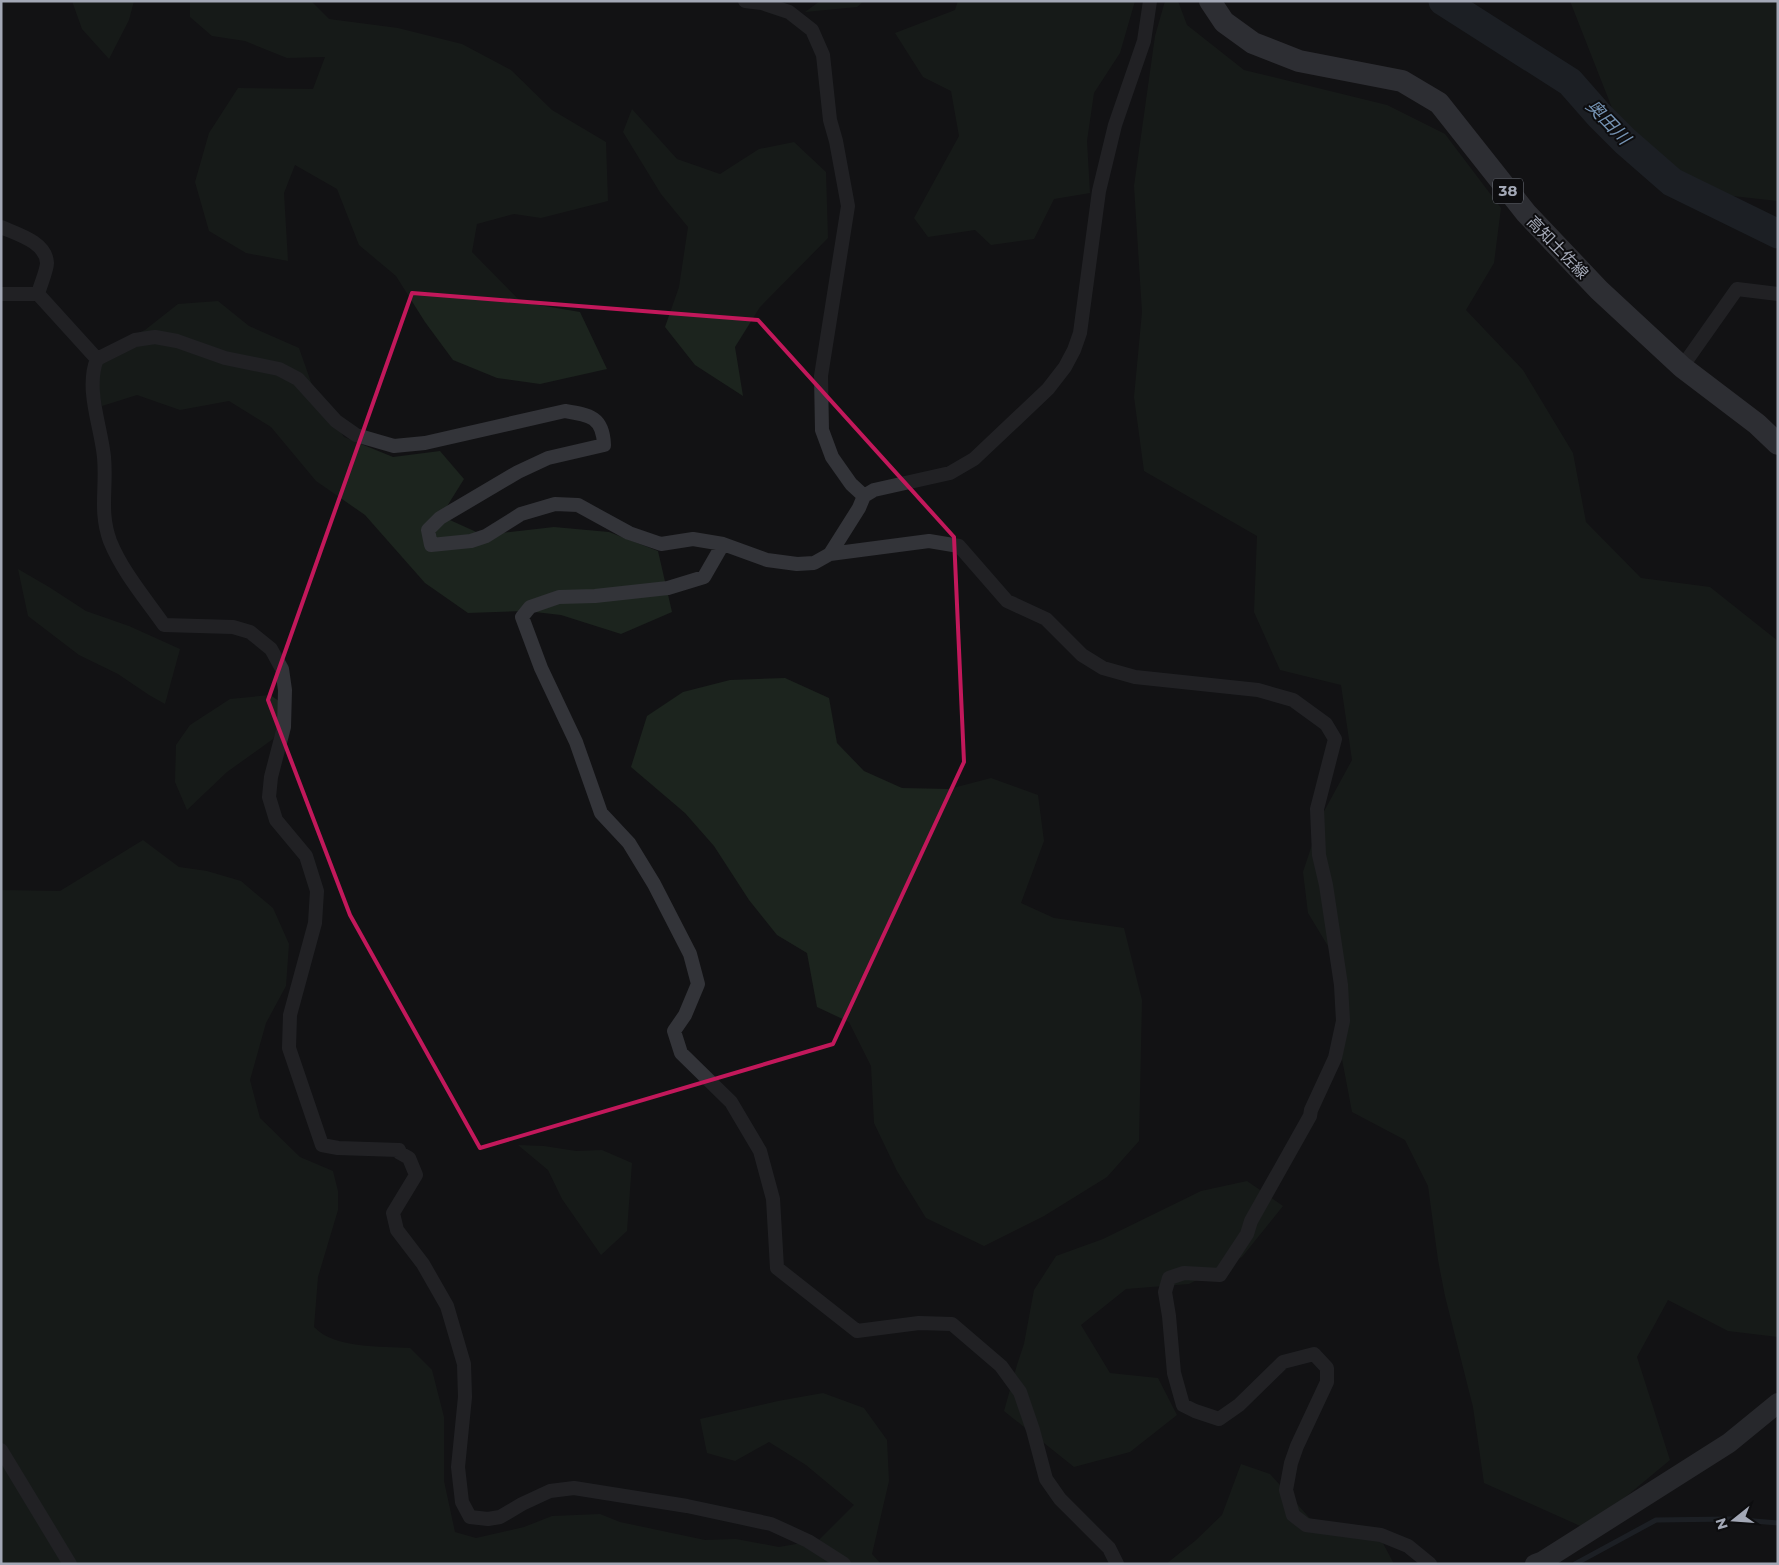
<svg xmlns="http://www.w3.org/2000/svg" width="1779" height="1565" font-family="Montserrat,'Noto Sans JP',sans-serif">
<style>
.green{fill:#1c241e}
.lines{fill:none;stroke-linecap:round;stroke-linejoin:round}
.stream{stroke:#283039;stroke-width:5}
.river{stroke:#283039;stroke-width:29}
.street{stroke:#333439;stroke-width:14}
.secondary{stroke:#41434a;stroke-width:20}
.primary{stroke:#4f5059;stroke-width:22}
.marked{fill:none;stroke:#c2185b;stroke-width:4;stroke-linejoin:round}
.labels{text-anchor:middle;stroke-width:4;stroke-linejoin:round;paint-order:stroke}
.shield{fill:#0d0d0f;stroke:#767a84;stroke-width:1}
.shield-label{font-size:15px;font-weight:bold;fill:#a3a8b6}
.street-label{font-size:16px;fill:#a3a8b6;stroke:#0d0d0f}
.water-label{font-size:18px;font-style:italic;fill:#7694b4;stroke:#0d0d0f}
</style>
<rect width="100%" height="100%" fill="#121214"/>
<path class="green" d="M 72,1 L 134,1 L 129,20 L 109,59 L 82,29 Z
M 190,1 L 311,1 L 329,19 L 398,28 L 462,44 L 511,70 L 552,110 L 606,142 L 608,201 L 541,218 L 514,214 L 477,224 L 472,252 L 521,302 L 580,312 L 607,369 L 540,384 L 497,378 L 453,360 L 425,322 L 396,276 L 359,245 L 337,189 L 295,165 L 284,193 L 288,261 L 246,253 L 209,231 L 195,182 L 209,133 L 238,88 L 313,89 L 325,57 L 287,58 L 245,41 L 212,36 L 190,17 Z
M 820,1 L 864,1 L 857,7 L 805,12 Z
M 958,1 L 1135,1 L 1120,53 L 1094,93 L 1087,141 L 1090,193 L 1054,199 L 1034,239 L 991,245 L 975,230 L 928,237 L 914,218 L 959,136 L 951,91 L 923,77 L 895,33 L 955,10 Z
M 1165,1 L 1178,1 L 1187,25 L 1244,70 L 1387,105 L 1445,134 L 1501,208 L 1494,263 L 1466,310 L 1523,370 L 1573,453 L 1586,522 L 1641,578 L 1710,587 L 1778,641 L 1778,1337 L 1728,1331 L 1668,1300 L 1637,1357 L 1670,1460 L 1587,1529 L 1484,1483 L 1473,1407 L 1445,1296 L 1438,1260 L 1428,1186 L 1405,1140 L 1352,1112 L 1342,1059 L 1345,1001 L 1337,961 L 1308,913 L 1303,872 L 1322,815 L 1352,760 L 1341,685 L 1280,670 L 1254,612 L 1257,536 L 1144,471 L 1134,397 L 1142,312 L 1134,186 L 1155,36 Z
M 1570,1 L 1778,1 L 1778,201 L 1697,192 L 1632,144 L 1612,108 Z
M 632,109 L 677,159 L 720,174 L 759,149 L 794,142 L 826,172 L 828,238 L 760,307 L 735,347 L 743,396 L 695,365 L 665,327 L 679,287 L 688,227 L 661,194 L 623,132 Z
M 218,301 L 249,326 L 299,348 L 312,385 L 344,437 L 393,457 L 440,451 L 464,479 L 441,516 L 483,535 L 554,527 L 609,532 L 658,551 L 672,612 L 621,634 L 561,615 L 526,611 L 468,613 L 425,583 L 365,515 L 316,481 L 271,427 L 229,401 L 180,410 L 137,395 L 102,406 L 95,371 L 111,345 L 145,330 L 178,304 Z
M 18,569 L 49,587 L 86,611 L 129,626 L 180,649 L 165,704 L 149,695 L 118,674 L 79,655 L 28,616 Z
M 785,678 L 829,698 L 837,743 L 864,771 L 902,788 L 949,789 L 991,778 L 1038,795 L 1044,841 L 1021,903 L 1054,918 L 1124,928 L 1142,1000 L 1139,1141 L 1107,1177 L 1044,1216 L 984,1246 L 926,1218 L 897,1171 L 874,1123 L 871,1066 L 849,1022 L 817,1007 L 807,953 L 777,935 L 749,900 L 714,846 L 685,813 L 631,767 L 647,716 L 683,692 L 730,680 Z
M 270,695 L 288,707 L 273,739 L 227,772 L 187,810 L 175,782 L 176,745 L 190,725 L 230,699 Z
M 143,840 L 179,867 L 207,871 L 241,881 L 273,908 L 289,944 L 286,986 L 266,1023 L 250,1080 L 260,1118 L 300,1157 L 333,1171 L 338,1191 L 338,1210 L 318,1277 L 314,1327 C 335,1349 381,1346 410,1348 L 432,1370 L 444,1417 L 444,1481 L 455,1532 L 476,1538 L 524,1527 L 552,1516 L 600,1514 L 620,1522 L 705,1540 L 736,1539 L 779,1547 L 819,1540 L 854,1505 L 806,1465 L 769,1442 L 735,1461 L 707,1453 L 700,1419 L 778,1401 L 823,1393 L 864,1408 L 887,1440 L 889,1481 L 872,1554 L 881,1564 L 1,1564 L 1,890 L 60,891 Z
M 518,1145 L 544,1146 L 576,1151 L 602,1150 L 632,1163 L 627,1231 L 601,1255 L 562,1199 L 548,1170 Z
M 1247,1181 L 1283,1206 L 1242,1257 L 1189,1284 L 1126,1289 L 1081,1325 L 1110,1373 L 1158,1378 L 1177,1415 L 1130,1452 L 1074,1467 L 1004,1411 L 1017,1365 L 1024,1344 L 1034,1290 L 1056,1256 L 1103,1239 L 1201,1191 Z
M 1241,1464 L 1270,1474 L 1315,1524 L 1376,1530 L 1394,1564 L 1166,1564 L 1195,1541 L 1222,1515 Z"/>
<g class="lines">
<path class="stream" d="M 1575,1564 L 1656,1520 L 1730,1519 L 1778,1523"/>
<path class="river" d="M 1443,1 L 1570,82 L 1599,115 L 1625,141 L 1672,182 L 1778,234"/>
<path class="street" d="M 745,1 L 762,3 L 789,12 L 812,30 L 823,55 L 830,120 L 836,141 L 848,206 L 821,376 L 822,430 L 832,457 L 851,484 L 864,496
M 1,227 C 17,234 46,242 47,263 C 47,270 40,286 38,294
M 1,294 L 38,294 L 97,359
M 1682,367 L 1737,289 L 1778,294
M 723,544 L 704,577 L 668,588 L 595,596 L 559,597 L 530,607 L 522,617 L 541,668 L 576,742 L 601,813 L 629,843 L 654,884 L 690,954 L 698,984 L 685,1015 L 674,1031 L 681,1053 L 731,1102 L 760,1151 L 773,1199 L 777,1268 L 857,1331 L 919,1323 L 952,1324 L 1001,1366 L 1020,1392 L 1033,1430 L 1046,1479 L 1060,1499 L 1109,1548 L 1117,1564
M 830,554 L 859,508 L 864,496 L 874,490 L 950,473 L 974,459 L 1048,389 L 1065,367 L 1074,350 L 1080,333 L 1099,191 L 1115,125 L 1144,41 L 1150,1
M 1,1450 L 70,1564
M 844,1564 L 808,1541 L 771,1524 L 687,1506 L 574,1488 L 550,1491 L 522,1504 L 500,1517 L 488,1519 L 470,1517 L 462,1502 L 458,1467 L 465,1397 L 464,1364 L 447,1306 L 423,1264 L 397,1230 L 393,1213 L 416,1175 L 409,1158 L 400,1153 L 399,1150 L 338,1148 L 322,1145 L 289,1048 L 290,1015 L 315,923 L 317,891 L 306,856 L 276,820 L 269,797 L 271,777 L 284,727 L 285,690 L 282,669 L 271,649 L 250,632 L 233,627 L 164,625 C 145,598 122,571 110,541 C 99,511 107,488 104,457 C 101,426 85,389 97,359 L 135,340 L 155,337 L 177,341 L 225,358 L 279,369 L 298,379 L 336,421 L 356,435 L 394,446 L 425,443 L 565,411 C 590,415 603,417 604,445 L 548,458 L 518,472 L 440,518 L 428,530 L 431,545 L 471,541 L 486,536 L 521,514 L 555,504 L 578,505 L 629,533 L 661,544 L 693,539 L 723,544 L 767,560 L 797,564 L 814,563 L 830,554 L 929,541 L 959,546 L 1007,601 L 1046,619 L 1082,655 L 1103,668 L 1135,677 L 1258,690 L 1293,700 L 1326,724 L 1335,739 L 1317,809 L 1319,855 L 1326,885 L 1341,985 L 1343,1021 L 1335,1058 L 1311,1110 L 1310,1116 L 1251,1221 L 1247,1234 L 1220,1275 L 1184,1273 L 1169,1278 L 1165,1292 L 1169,1316 L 1174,1373 L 1183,1405 L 1195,1411 L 1219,1419 L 1239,1405 L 1283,1362 L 1314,1354 L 1327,1368 L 1327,1382 L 1297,1446 L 1291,1463 L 1286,1490 L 1293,1515 L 1306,1525 L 1381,1535 L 1408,1546 L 1430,1564"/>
<path class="secondary" d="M 1535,1564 L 1543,1561 L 1729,1443 L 1778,1403"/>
<path class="primary" d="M 1210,1 L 1224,22 L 1253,43 L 1299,61 L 1402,81 L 1439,103 L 1526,213 L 1599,290 L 1682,367 L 1757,424 L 1778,444"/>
</g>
<path d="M0 0H1779V1565H0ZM 412,293 L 758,320 L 954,537 L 964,762 L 833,1044 L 480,1148 L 350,915 L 268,700 Z" fill="#121214" fill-opacity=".55" fill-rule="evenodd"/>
<path class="marked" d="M 412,293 L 758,320 L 954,537 L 964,762 L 833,1044 L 480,1148 L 350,915 L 268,700 Z"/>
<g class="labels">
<rect class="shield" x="1493" y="178.5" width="30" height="25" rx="4"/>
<g class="shield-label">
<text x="1508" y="196">38</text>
</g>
<g class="street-label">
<text transform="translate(1558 247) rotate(46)" y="6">高知土佐線</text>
</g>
<g class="water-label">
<text transform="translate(1608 122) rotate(46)" y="6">奥田川</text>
</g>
</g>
<rect width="1779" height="1565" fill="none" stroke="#a3a8b6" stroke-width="5"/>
<g transform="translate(1734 1520) rotate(253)" stroke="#0d0d0f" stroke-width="4" paint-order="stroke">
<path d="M0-4L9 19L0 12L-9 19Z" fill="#a3a8b6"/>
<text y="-8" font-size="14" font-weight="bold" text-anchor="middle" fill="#a3a8b6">N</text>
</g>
</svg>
